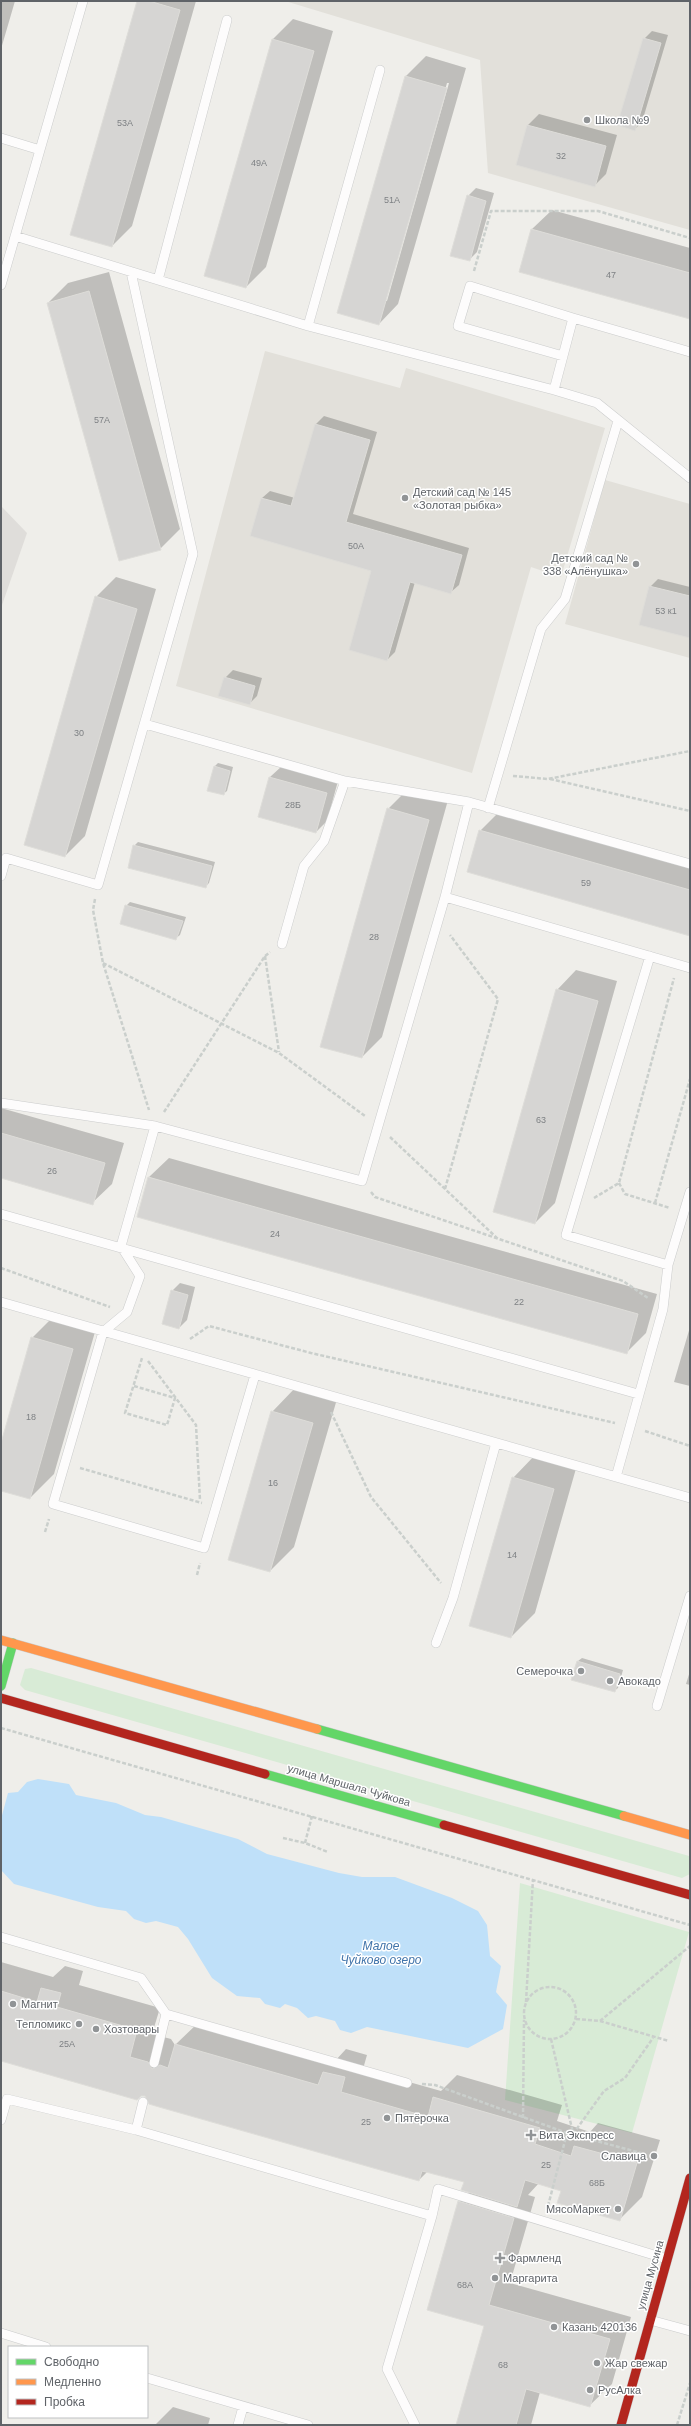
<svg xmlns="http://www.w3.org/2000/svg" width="691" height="2426" font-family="Arial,sans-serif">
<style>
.industrial{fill:#dfddda}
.education{fill:#e2e0da}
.green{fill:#d8ebd6}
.water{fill:#bfe0f9}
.shadow{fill:#0003;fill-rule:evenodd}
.building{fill:#d6d5d3;stroke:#deddd9}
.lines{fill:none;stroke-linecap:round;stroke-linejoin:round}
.lane-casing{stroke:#cbcccc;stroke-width:10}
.fast-casing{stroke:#cacacb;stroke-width:10}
.slow-casing{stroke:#cacacb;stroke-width:10}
.jam-casing{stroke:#cacacb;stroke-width:10}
.path{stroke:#cacfcc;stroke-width:2.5;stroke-dasharray:4 2;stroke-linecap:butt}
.lane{stroke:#fdfcfc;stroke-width:9}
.fast{stroke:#63d668;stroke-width:9}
.slow{stroke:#ff974d;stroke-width:9}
.jam{stroke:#b3261e;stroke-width:9}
.poi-dot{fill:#919496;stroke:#fff;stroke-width:1.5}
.labels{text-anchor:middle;stroke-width:3;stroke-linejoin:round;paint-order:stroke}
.number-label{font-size:9px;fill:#7e8184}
.poi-label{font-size:11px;fill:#5f6368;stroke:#fff;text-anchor:start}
.street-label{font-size:11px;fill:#5f6368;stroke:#fff}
.water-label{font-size:12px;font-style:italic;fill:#4174aa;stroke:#fff}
</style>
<rect width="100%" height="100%" fill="#efeeea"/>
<path class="industrial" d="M 1,506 L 27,533 L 1,608 Z"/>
<path class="education" d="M 285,1 L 690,1 L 690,230 L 488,173 L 480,60 Z
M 265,351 L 400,388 L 406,368 L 605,428 L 561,577 L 531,567 L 472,773 L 176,686 Z
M 605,480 L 690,504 L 690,658 L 565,624 Z"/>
<path class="green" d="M 31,1668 L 689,1856 L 690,1874 L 682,1878 L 25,1690 L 20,1685 L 25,1669 Z
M 520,1883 L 689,1932 L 632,2133 L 505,2100 Z"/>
<path class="water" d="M 38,1779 L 69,1784 L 76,1795 L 116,1803 L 145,1815 L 161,1817 L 238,1839 L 267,1854 L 339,1873 L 362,1877 L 395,1877 L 452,1898 L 478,1911 L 487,1925 L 490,1956 L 501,1966 L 496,1992 L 507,2005 L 503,2029 L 468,2048 L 367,2027 L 351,2033 L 340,2030 L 335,2021 L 316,2016 L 308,2018 L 297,2008 L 285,2004 L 280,2008 L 265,2004 L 260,1998 L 237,1996 L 212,1978 L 188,1939 L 178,1927 L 156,1921 L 146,1923 L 134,1919 L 126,1911 L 98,1907 L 14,1884 L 1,1870 L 1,1819 L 8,1793 L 18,1792 L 27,1782 Z"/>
<path class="shadow" d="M 1,1 L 15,1 L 1,49 Z
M 138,1 L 196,1 L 132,226 L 112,246 Z
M 293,19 L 333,31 L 266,267 L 246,287 L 205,275 L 273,39 Z
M 652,31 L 668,35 L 642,122 L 634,130 L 644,39 Z
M 426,56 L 466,68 L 398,304 L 379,324 L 338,312 L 406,76 ZM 447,83 L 449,83 L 387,301 L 384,301 Z
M 539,114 L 617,135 L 606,174 L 595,185 L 517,164 L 528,125 Z
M 476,188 L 494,193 L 477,252 L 469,260 L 468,196 Z
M 552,210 L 690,248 L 690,318 L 532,229 Z
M 109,272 L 180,529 L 160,549 L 48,303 L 68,283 Z
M 324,416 L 377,432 L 353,514 L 469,548 L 459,585 L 451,592 L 415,582 L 395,652 L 387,660 L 372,570 L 262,498 L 270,491 L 295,498 L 316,424 Z
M 116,577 L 156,589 L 85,836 L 65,856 L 96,597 Z
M 658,579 L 690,587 L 690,637 L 650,587 Z
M 233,670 L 262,678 L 257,696 L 249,704 L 225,678 Z
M 218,763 L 233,767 L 227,791 L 223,794 L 214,767 Z
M 282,766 L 338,781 L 327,821 L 316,832 L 270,777 Z
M 408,789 L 448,800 L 382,1037 L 362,1057 L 388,809 Z
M 500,811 L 690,865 L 690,935 L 480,831 Z
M 138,842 L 215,862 L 209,883 L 205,887 L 134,846 Z
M 130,902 L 186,917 L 180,935 L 176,938 L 126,906 Z
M 576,970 L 617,981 L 555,1203 L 535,1223 L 557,990 Z
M 1,1108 L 124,1143 L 112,1184 L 92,1203 L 1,1177 Z
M 169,1158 L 657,1294 L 646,1333 L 626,1353 L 149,1177 Z
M 180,1283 L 195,1287 L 187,1320 L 179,1328 L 172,1291 Z
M 56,1314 L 97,1325 L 54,1474 L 30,1498 L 1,1490 L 1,1447 L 32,1338 Z
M 690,1327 L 690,1386 L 674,1382 Z
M 296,1387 L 337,1399 L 294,1547 L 270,1571 L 272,1412 Z
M 537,1453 L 577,1465 L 535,1613 L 511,1637 L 513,1478 Z
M 582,1658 L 623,1670 L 618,1688 L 614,1691 L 578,1661 Z
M 690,1671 L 690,1685 L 686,1684 Z
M 1,1962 L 53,1977 L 65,1966 L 83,1971 L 79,1985 L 160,2008 L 152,2034 L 171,2039 L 175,2045 L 199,2022 L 335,2061 L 346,2049 L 367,2055 L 363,2069 L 441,2091 L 457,2075 L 562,2105 L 557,2121 L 590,2132 L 598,2123 L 660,2140 L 642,2197 L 619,2220 L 562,2191 L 539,2183 L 528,2195 L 535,2197 L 510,2283 L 631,2317 L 612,2384 L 590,2405 L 540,2392 L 531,2425 L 457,2425 L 485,2325 L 459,2202 L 470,2191 L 465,2182 L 428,2171 L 419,2180 L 145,2095 L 1,2060 Z
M 173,2407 L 210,2418 L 208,2425 L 155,2425 Z"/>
<path class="building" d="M 137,1 L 149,1 L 180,10 L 112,247 L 70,235 Z
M 643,38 L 661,43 L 635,131 L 617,125 Z
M 272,39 L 314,51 L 246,288 L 204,276 Z
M 405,76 L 447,88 L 379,325 L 337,313 Z
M 527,125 L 606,146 L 595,187 L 516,165 Z
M 467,195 L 486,201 L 470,261 L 450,256 Z
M 531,229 L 690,273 L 690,319 L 519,272 Z
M 89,291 L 161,550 L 119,561 L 47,303 Z
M 315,424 L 370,440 L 346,522 L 462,555 L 451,594 L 410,582 L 387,661 L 349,650 L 371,571 L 250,536 L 261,498 L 291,506 Z
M 649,586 L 690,596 L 690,638 L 639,625 Z
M 95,596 L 137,609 L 65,857 L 24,845 Z
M 224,677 L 255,686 L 250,705 L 218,696 Z
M 214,766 L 230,771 L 224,795 L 207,791 Z
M 269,777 L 327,793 L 316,833 L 258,817 Z
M 387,808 L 429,820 L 362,1058 L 320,1047 Z
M 479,830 L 690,890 L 690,936 L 467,872 Z
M 133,845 L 212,866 L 206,888 L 128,868 Z
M 125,905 L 183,921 L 176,940 L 120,924 Z
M 556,989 L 598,1001 L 535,1224 L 493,1212 Z
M 1,1133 L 105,1163 L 93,1205 L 1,1178 Z
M 148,1177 L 638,1314 L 627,1354 L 137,1217 Z
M 171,1290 L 188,1295 L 179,1329 L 162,1324 Z
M 31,1337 L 73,1349 L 30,1499 L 1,1491 L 1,1443 Z
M 271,1411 L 313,1423 L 270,1572 L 228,1560 Z
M 512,1477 L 554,1489 L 511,1638 L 469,1626 Z
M 577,1661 L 620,1674 L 615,1692 L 571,1680 Z
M 41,1988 L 61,1993 L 57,2007 L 137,2030 L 130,2057 L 148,2062 L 152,2069 L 160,2065 L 168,2068 L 175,2044 L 318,2085 L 323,2072 L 345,2077 L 341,2092 L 428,2117 L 433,2097 L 540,2128 L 535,2144 L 571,2156 L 574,2146 L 637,2163 L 620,2221 L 557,2203 L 561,2191 L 525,2180 L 517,2207 L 461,2190 L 464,2182 L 422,2171 L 419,2181 L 159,2107 L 149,2104 L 145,2096 L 141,2096 L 137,2100 L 1,2061 L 1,1991 L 37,2002 Z
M 458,2201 L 514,2218 L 489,2305 L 610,2339 L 590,2407 L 526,2389 L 516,2425 L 456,2425 L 484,2326 L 427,2310 Z"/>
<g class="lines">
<g class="lane-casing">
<path id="lane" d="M 1,138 L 40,150
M 15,236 L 308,326 L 554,390 L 573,318 L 690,352
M 158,280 L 227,20
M 1,285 L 83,1
M 308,326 L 380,70
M 563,356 L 458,326 L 470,286 L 573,318
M 554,390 L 597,403 L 690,478
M 145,724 L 345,781 L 469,802 L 690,864
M 488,808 L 541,629 L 565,599 L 618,421
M 1,876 L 6,858 L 98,885 L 193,554 L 131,272
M 445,897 L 690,968
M 282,944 L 304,866 L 324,841 L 345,781
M 650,956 L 566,1235 L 668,1265
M 1,1103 L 155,1126 L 362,1181 L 445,897 L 469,802
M 155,1126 L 121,1246 L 140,1276 L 127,1312 L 103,1332 L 53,1504 L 204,1548 L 255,1375
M 1,1214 L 638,1394
M 1,1302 L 690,1498
M 616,1477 L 663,1309 L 668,1265 L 690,1192
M 436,1643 L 453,1598 L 496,1443
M 657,1706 L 690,1596
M 1,1937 L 141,1978 L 166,2014 L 407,2083
M 154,2063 L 166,2014
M 143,2102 L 136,2130 L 432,2216 L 387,2369 L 415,2425
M 1,2120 L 7,2099 L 136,2130
M 432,2216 L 438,2189 L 667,2259
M 650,2320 L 690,2331
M 1,2333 L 46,2347
M 147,2378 L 308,2425
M 238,2425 L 243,2407"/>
</g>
<g class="fast-casing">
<path id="fast" d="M 1,1686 L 13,1643
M 317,1729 L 624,1816
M 265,1774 L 444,1825"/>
</g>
<g class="slow-casing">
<path id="slow" d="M 1,1640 L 317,1729
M 624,1816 L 690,1835"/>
</g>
<g class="jam-casing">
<path id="jam" d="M 1,1698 L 265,1774
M 444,1825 L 690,1895
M 621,2425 L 690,2178"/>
</g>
<path class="path" d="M 474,271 L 491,211 L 598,211 L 690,238
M 513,776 L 548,779 L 690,751
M 550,779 L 690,811
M 95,899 L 93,910 L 103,963 L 149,1110
M 265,956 L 279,1052
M 103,963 L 279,1053 L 365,1116
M 164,1112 L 265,956 L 270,952
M 390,1137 L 498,1239
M 619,1183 L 625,1194 L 670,1208
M 445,1189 L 498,999 L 450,935
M 371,1192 L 375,1197 L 623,1281 L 648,1298
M 594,1198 L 619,1183 L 674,978
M 655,1203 L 690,1079
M 1,1268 L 110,1307
M 190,1339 L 209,1326 L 311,1353 L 615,1423
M 148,1361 L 196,1425 L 200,1500
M 134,1386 L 175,1398 L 167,1425 L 125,1413 L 142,1358
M 331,1412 L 371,1497 L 441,1583
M 645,1431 L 690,1446
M 80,1468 L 202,1503
M 45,1532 L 49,1519
M 197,1575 L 200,1563
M 1,1728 L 690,1925
M 283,1838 L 305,1843 L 328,1852
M 305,1843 L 312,1816
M524 2013a26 26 0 1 1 52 0a26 26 0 1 1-52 0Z
M 526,2002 L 533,1879
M 576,2019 L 600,2021 L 669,2041
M 600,2021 L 690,1946
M 551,2039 L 573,2133
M 422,2084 L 435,2085 L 567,2133 L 641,2153
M 523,2118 L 524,2020
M 573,2134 L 604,2091 L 625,2078 L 653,2038
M 548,2206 L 567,2133
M 677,2425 L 690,2383"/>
<use href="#lane" class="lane"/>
<use href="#fast" class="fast"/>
<use href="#slow" class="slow"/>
<use href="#jam" class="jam"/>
</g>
<g class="poi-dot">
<circle cx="587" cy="120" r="4"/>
<circle cx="405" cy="498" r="4"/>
<circle cx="636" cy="564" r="4"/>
<circle cx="581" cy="1671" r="4"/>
<circle cx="610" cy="1681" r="4"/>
<circle cx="13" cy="2004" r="4"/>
<circle cx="79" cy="2024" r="4"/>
<circle cx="96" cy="2029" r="4"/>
<circle cx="387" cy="2118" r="4"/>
<path d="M529 2129h4v4h4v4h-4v4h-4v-4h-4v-4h4z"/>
<circle cx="654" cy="2156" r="4"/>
<circle cx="618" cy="2209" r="4"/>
<path d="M498 2252h4v4h4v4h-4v4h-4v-4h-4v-4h4z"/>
<circle cx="495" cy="2278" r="4"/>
<circle cx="554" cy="2327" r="4"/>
<circle cx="597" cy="2363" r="4"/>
<circle cx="590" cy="2390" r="4"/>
</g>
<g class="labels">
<g class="number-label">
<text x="125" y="126">53А</text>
<text x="561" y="159">32</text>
<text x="259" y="166">49А</text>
<text x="392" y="203">51А</text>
<text x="611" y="278">47</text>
<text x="102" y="423">57А</text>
<text x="356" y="549">50А</text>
<text x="666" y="614">53 к1</text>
<text x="79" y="736">30</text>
<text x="293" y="808">28Б</text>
<text x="586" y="886">59</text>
<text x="374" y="940">28</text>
<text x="541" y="1123">63</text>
<text x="52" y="1174">26</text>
<text x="275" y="1237">24</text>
<text x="519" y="1305">22</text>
<text x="31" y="1420">18</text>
<text x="273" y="1486">16</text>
<text x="512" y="1558">14</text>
<text x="67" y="2047">25А</text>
<text x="366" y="2125">25</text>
<text x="546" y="2168">25</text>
<text x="597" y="2186">68Б</text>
<text x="465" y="2288">68А</text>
<text x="503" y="2368">68</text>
</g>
<g class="poi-label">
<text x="595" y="124">Школа №9</text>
<text x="413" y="496">Детский сад № 145<tspan x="413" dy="13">«Золотая рыбка»</tspan></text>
<text x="628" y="562" text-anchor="end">Детский сад №<tspan x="628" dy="13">338 «Алёнушка»</tspan></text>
<text x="573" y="1675" text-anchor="end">Семерочка</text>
<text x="618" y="1685">Авокадо</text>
<text x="21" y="2008">Магнит</text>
<text x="71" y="2028" text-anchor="end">Тепломикс</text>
<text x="104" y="2033">Хозтовары</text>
<text x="395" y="2122">Пятёрочка</text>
<text x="539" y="2139">Вита Экспресс</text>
<text x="646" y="2160" text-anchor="end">Славица</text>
<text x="610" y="2213" text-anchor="end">МясоМаркет</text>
<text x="508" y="2262">Фармленд</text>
<text x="503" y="2282">Маргарита</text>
<text x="562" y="2331">Казань 420136</text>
<text x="605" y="2367">Жар свежар</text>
<text x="598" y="2394">РусАлка</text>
</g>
<g class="street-label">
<text transform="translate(349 1785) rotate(16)" y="4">улица Маршала Чуйкова</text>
<text transform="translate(650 2275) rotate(-74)" y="4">улица Мусина</text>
</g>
<g class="water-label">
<text x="381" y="1950">Малое<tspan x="381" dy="14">Чуйково озеро</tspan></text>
</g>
</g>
<rect width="691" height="2426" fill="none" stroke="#5f6368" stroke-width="4"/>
<rect x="8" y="2346" width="140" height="72" fill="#ffffff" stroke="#bfc1c3"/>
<rect x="16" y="2359" width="20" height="6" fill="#63d668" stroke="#bfc1c3"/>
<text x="44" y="2366" font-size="12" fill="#5f6368">Свободно</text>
<rect x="16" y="2379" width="20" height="6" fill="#ff974d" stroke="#bfc1c3"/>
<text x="44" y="2386" font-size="12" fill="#5f6368">Медленно</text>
<rect x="16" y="2399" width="20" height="6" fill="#b3261e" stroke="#bfc1c3"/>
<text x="44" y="2406" font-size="12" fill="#5f6368">Пробка</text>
</svg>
